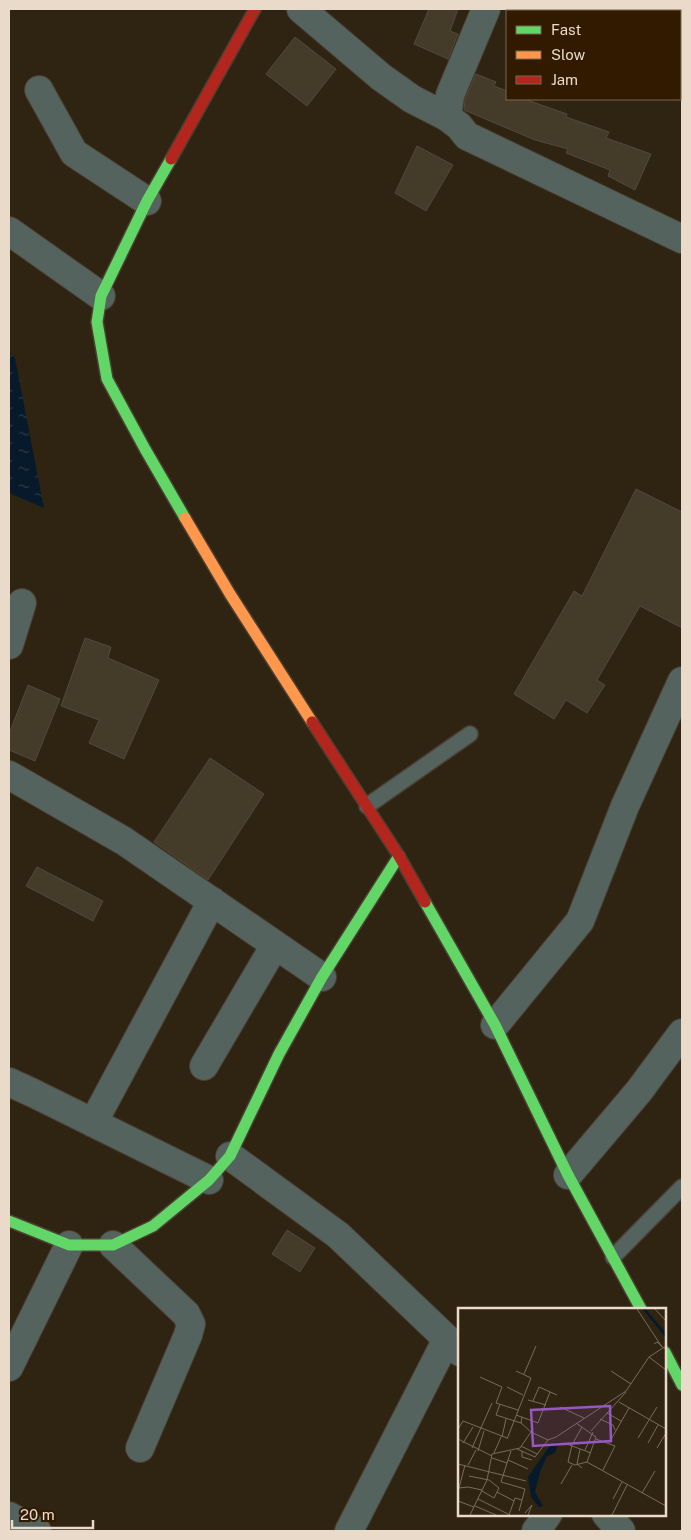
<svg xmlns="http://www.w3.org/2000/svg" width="691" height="1540" font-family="'Public Sans',sans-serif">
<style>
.water{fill:url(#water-ripples)}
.building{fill:#453b29;stroke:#524a3b}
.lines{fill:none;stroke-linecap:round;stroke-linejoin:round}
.lane-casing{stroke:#4a3f32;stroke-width:18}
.street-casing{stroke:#4a3f32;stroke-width:30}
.fast-casing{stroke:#4a3f32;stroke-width:14}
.slow-casing{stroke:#4a3f32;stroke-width:14}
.jam-casing{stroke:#4a3f32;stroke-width:14}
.lane{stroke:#55635e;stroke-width:15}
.street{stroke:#55635e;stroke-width:28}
.fast{stroke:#63d668;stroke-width:11}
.slow{stroke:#ff974d;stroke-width:11}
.jam{stroke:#b3261e;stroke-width:11}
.inset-river{fill:none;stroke:#071a2b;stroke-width:2.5}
.inset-road{fill:none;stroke:#796c5b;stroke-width:1}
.view{fill:#9658c2;fill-opacity:0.15;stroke:#9658c2;stroke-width:2.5}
.inset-edge{fill:none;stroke:#e9dac9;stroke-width:2.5}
</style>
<defs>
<pattern id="water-ripples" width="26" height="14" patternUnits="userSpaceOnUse" patternTransform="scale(1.25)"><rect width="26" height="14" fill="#071a2b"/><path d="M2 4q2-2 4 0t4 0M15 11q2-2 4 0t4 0" fill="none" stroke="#2b3b48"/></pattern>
</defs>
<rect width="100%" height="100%" fill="#2f2312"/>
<path class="water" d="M 9,352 L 15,358 L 44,508 L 9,493 Z"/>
<path class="building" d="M 429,9 L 458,9 L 450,31 L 458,34 L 448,59 L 414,44 Z
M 295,37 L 336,69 L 307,106 L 266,74 Z
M 476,74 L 496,82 L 494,86 L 507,91 L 507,99 L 524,99 L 567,114 L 566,117 L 609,132 L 606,138 L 651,154 L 635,190 L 608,176 L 610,170 L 566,153 L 568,149 L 535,140 L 464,110 L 465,99 Z
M 417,146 L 453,165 L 426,211 L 395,193 Z
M 636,489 L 682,512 L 682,628 L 640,606 L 597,680 L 605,685 L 587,713 L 566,700 L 554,719 L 514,694 L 574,591 L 582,596 Z
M 85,638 L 111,647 L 108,658 L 159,680 L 124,759 L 89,743 L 99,720 L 61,706 Z
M 28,685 L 60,699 L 35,761 L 9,750 L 9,734 Z
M 210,758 L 264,794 L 208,880 L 154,842 Z
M 37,867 L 103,901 L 93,921 L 26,886 Z
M 287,1230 L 315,1248 L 300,1272 L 272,1254 Z"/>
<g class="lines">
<g class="lane-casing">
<path id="lane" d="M 367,806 L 470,734
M 613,1257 L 682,1187"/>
</g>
<g class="street-casing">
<path id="street" d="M 301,9 L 381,77 L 412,99 L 447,117
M 486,9 L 450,95 L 447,117 L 459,126 L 467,136 L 682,239
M 39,90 L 74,153 L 147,201
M 9,231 L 101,296
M 9,645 L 22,603
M 9,775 L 124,841 L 322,977
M 495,1025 L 580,921 L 625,806 L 682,681
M 204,1066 L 275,945
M 9,1082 L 33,1093 L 209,1180
M 93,1123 L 212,901
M 230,1156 L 338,1235 L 447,1339 L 460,1352
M 568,1175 L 639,1091 L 682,1033
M 113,1245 L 186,1314 L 191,1324 L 188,1335 L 140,1448
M 9,1367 L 69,1245
M 606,1514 L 621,1531
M 9,1516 L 37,1531
M 349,1531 L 447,1339
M 536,1531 L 548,1514"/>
</g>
<g class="fast-casing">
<path id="fast" d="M 171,159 L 147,201 L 101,296 L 97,322 L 107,379 L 145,449 L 185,518
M 425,902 L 495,1025 L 568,1175 L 641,1309
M 9,1221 L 69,1245 L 113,1245 L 153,1226 L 209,1180 L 230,1156 L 279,1054 L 322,977 L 399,856
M 665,1352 L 682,1385"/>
</g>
<g class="slow-casing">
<path id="slow" d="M 185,518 L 230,594 L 312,722"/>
</g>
<g class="jam-casing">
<path id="jam" d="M 171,159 L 255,9
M 312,722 L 399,856 L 425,902"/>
</g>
<use href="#lane" class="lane"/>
<use href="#street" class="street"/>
<use href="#fast" class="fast"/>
<use href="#slow" class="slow"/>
<use href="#jam" class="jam"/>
</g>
<g transform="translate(458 1308)">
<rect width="208" height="208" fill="#2f2312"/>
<path d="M 101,134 L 97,145 L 89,148 L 82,164 L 77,184 L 85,198 L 81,199 L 73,189 L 70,169 L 93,136 Z" fill="#071a2b"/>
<path class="inset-river" d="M 186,1 L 208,28M 186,1 L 208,27"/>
<path class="inset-road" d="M 179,1 L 204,39M 197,1 L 208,13M 196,36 L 199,34 L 208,42M 191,49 L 208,62M 153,63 L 173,76M 66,66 L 78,38M 22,69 L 44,79 L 38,95 L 60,102M 49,79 L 65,87M 70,92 L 88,97M 75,93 L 81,79 L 99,87M 161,94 L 208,121M 42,96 L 38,107 L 63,115M 102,99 L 126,110M 149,105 L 163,113M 58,107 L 80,115 L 92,84M 64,109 L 63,115 L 73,124M 142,111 L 155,117 L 157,122M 118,115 L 138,129 L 129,154 L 208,198M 0,121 L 5,113 L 49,130M 133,123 L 168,84M 44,129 L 48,111M 180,130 L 199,99M 0,131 L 34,148M 49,131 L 73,70 L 58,63M 138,131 L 157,138 L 145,162M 5,135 L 15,119M 106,135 L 133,145M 151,135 L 171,100M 190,135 L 200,117M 114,137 L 110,154 L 117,157 L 129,154M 114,137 L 124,119M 63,138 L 79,146M 14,140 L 34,95M 199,140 L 208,125M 59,141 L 77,149 L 90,132M 122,141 L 119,156 L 124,160M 127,142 L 135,124M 20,143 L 26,123M 64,143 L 64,149 L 74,152M 36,145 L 43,129M 34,150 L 49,155 L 53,143M 50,152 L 70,161M 49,155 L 43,174 L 67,181 L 61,203M 0,156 L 68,173M 10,157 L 18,142M 11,168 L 31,172 L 41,180 L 36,190 L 24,183M 103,176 L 114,157M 1,180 L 7,157M 0,184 L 1,180 L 10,179 L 24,182M 39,184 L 56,193M 184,185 L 197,163M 20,191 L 52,207M 155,191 L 164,174M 0,193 L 16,199M 17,198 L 38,207M 67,205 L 74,197 L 70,207M 12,207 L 29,172 L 34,146 L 62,140 L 73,124 L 90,132 L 98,129 L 168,83 L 191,49 L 208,38M 51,207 L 57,190 L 64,192M 154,207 L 169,177"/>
<path class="view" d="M 152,98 L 153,133 L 75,138 L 73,102 Z"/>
<rect width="208" height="208" class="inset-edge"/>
</g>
<rect width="691" height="1540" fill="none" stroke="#e9dac9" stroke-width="20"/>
<rect x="506" y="10" width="175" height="90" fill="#311a00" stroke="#7b6750"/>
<rect x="516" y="26" width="25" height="8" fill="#63d668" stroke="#7b6750"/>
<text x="551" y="35" font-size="15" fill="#e9dac9">Fast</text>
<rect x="516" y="51" width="25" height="8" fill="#ff974d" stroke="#7b6750"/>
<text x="551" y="60" font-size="15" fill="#e9dac9">Slow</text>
<rect x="516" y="76" width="25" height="8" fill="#b3261e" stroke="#7b6750"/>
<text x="551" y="85" font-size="15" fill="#e9dac9">Jam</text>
<path d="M12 1520v8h81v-8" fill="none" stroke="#e9dac9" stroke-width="2.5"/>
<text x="20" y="1520" font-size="15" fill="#e9dac9" stroke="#311a00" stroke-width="4" paint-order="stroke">20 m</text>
</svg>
